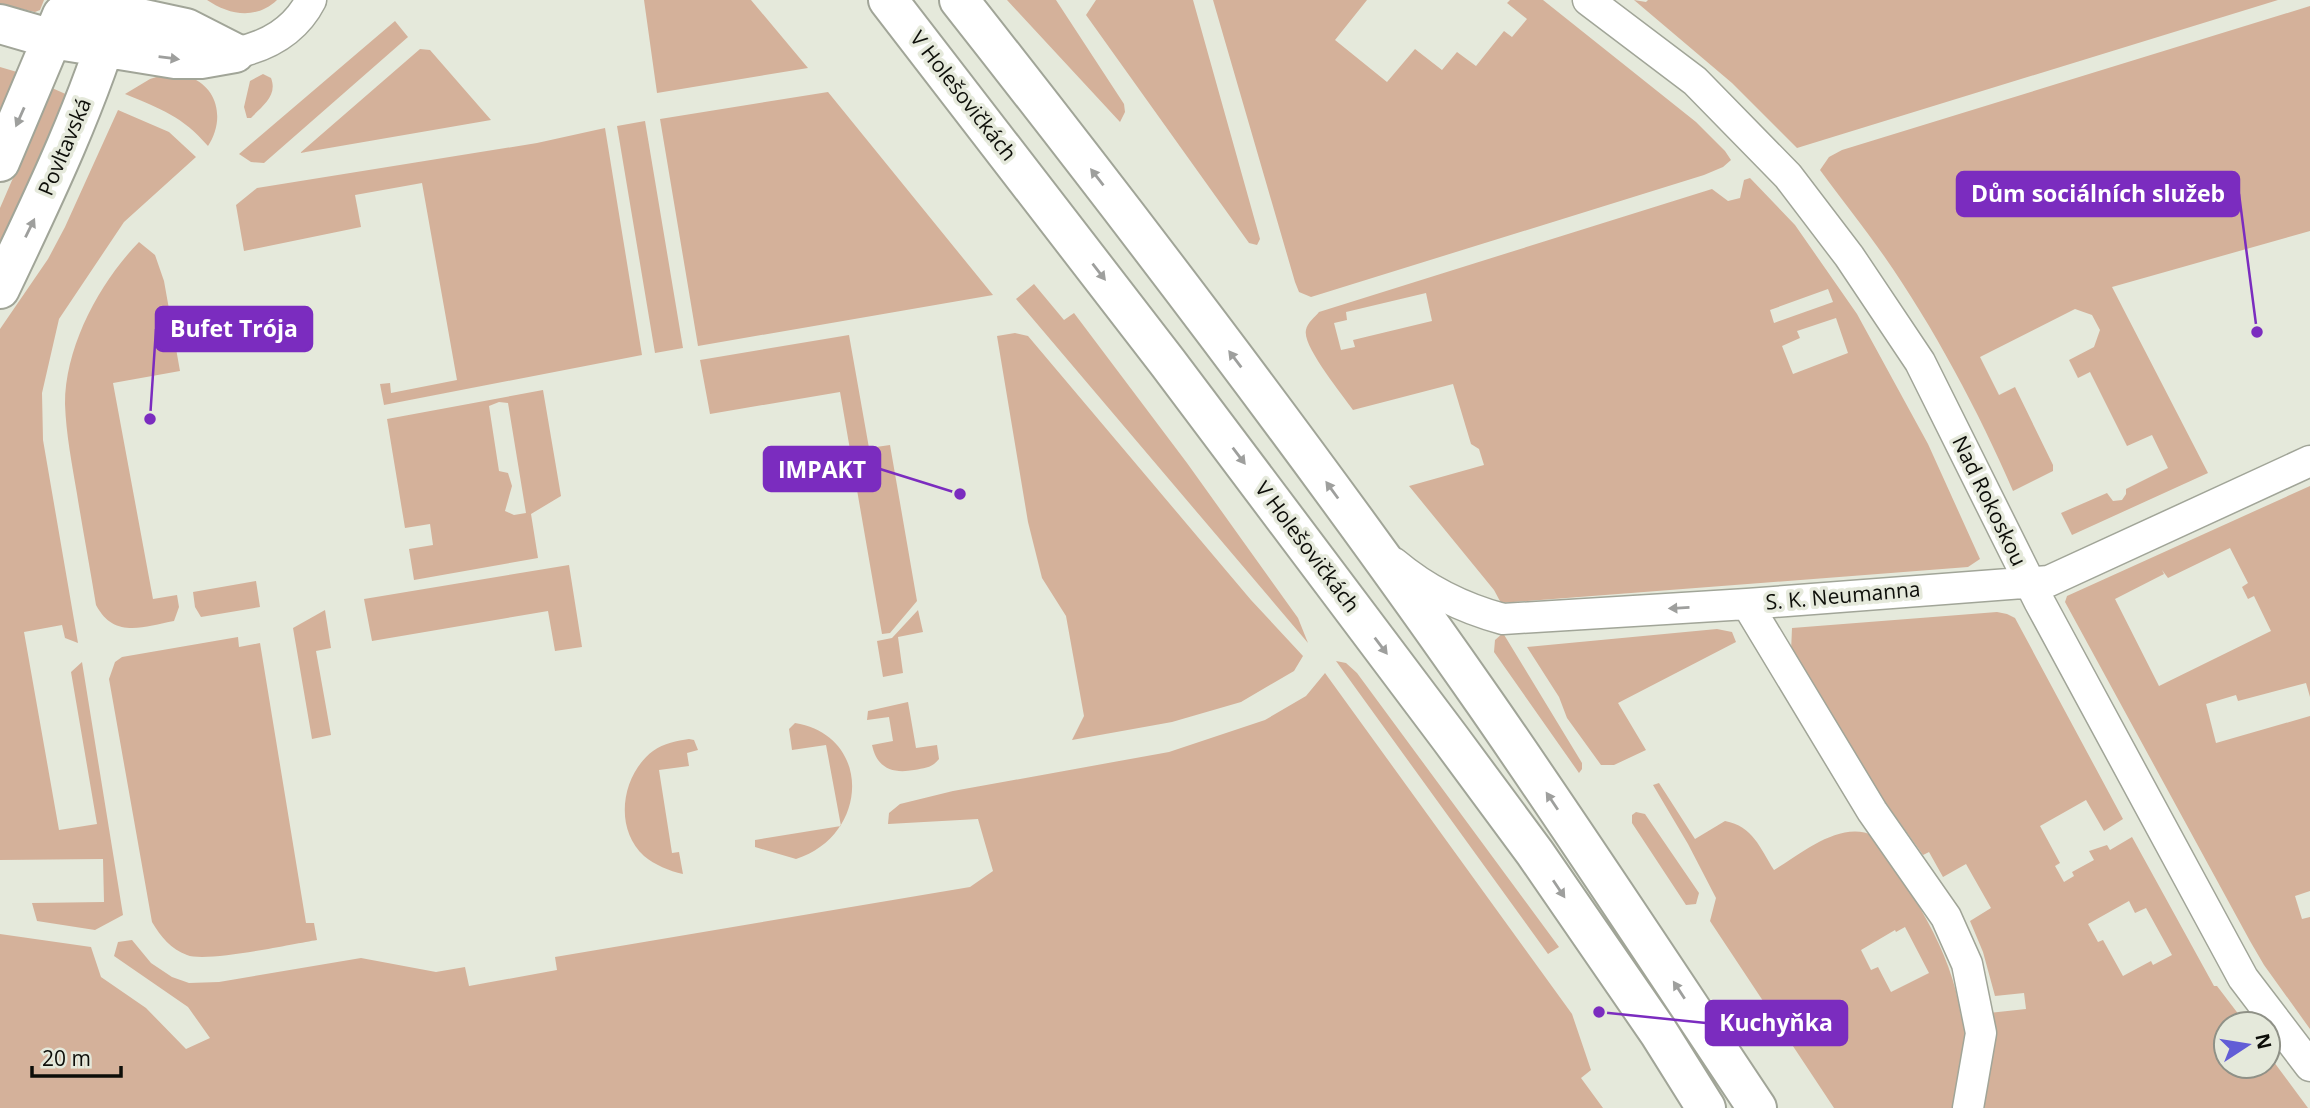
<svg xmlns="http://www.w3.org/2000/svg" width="2310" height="1108" font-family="'Open Sans',sans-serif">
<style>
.green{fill:#d4b19a;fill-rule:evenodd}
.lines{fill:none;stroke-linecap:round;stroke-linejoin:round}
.minor-casing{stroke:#a1a598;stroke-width:33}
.major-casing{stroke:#a1a598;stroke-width:42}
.minor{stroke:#fff;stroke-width:30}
.major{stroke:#fff;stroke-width:38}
.oneway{fill:#9e9f9d}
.labels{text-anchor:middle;stroke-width:7;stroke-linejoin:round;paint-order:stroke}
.street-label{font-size:21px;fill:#0d0e09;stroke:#e5e9db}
.leader{fill:none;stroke:#7b2cbf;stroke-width:2.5}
.callout-dot{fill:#7b2cbf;stroke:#e5e9db;stroke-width:2.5}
.callout{fill:#7b2cbf;stroke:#7b2cbf;stroke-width:2.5}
.callout-label{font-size:23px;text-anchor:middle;font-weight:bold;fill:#fff}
</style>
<rect width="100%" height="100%" fill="#e5e9db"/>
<path class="green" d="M 0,0 L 44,0 L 40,10 L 35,12 L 0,4 Z
M 207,0 L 277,0 C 256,20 229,15 207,0 Z
M 644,0 L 751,0 L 808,68 L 657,93 Z
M 1007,0 L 1056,0 L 1124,104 L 1125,112 L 1120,122 Z
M 1096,0 L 1193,0 L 1260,239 L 1257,245 L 1249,243 L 1086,15 Z
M 1213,0 L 1367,0 L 1335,40 L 1387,82 L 1415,49 L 1442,70 L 1457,52 L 1476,66 L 1504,31 L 1512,37 L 1527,19 L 1507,3 L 1510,0 L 1543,0 L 1696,122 L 1725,151 L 1731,160 L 1723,167 L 1704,175 L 1311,297 L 1299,292 L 1295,282 Z
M 1634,0 L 1646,2 L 1648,0 L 2278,0 L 1797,148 L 1732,83 Z
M 2310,6 L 2310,231 L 2112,287 L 2208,473 L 2072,535 L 2061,513 L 2107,493 L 2113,501 L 2122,500 L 2126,494 L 2126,489 L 2168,468 L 2152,435 L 2127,446 L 2090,372 L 2078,378 L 2069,360 L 2094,347 L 2100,330 L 2092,315 L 2075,309 L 1980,357 L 1999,395 L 2015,387 L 2053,465 L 2053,471 L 2013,491 C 1979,412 1933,326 1884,256 C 1864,227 1841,199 1820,170 L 1829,157 L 1842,150 Z
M 395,21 L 408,37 L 264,163 L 251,162 L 239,154 Z
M 420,49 L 430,50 L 491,120 L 300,153 Z
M 0,67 L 17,72 L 0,116 Z
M 263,74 L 271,78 C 278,96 262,106 251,118 L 247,118 L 244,107 L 250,81 Z
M 163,75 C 171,75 183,74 190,77 C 220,89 224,122 208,146 C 182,116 161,109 125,94 L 150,79 Z
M 52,88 L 70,96 L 0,250 L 0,208 Z
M 828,92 L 993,295 L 698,346 L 660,119 Z
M 118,110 L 169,132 L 196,157 L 124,222 L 59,319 L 42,393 L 43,440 L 78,643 L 65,638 L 62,625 L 24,632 L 59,830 L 97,824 L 71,672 L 82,662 L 123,915 L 95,930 L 37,921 L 32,903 L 104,902 L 103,859 L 0,860 L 0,329 L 48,259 L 65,227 Z
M 645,121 L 683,348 L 655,353 L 617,126 Z
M 605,128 L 642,355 L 384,405 L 380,384 L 390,383 L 391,393 L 457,380 L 422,183 L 355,195 L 361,227 L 244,251 L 236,205 L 257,188 L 537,143 Z
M 1750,178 L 1795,225 L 1857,314 L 1928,444 L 1980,559 L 1968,567 L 1501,603 L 1494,590 L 1409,486 L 1484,465 L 1479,449 L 1471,444 L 1453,384 L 1353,410 C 1343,395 1302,346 1306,330 C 1307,323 1315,317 1319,312 L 1712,189 L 1728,201 L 1740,198 L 1744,180 ZM 1828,289 L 1833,302 L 1774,323 L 1770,310 ZM 1426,293 L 1432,321 L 1353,340 L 1355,347 L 1341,350 L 1334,323 L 1347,320 L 1346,312 ZM 1836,318 L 1848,353 L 1793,374 L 1782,346 L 1800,338 L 1797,331 Z
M 139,242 L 155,255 L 164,281 L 180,371 L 113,383 L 153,599 L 177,595 L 179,607 L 174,621 C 143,627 114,639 96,605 C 90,568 83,531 77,494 C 72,464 66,434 65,404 C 65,346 100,282 139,242 Z
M 1034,284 L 1064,320 L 1074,313 L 1187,463 L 1298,618 L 1308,643 L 1016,299 Z
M 1015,333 L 1028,336 L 1251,600 L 1303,656 L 1294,671 L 1241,702 L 1172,722 L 1072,740 L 1084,716 L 1066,616 L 1042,578 L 1028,522 L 997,336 Z
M 849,335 L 869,448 L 890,445 L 917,601 L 890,633 L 882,634 L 840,392 L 710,414 L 700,360 Z
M 543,390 L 561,496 L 531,514 L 538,558 L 414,580 L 409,549 L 433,545 L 430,524 L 405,528 L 387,419 ZM 499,402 L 508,403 L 526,513 L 514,515 L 505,511 L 512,486 L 508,473 L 499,471 L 489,406 Z
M 2310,486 L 2310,697 L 2306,683 L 2238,701 L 2236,695 L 2206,704 L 2216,743 L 2310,716 L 2310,891 L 2295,896 L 2302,919 L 2310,917 L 2310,1029 L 2264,965 L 2250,941 L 2065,602 L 2067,596 ZM 2230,548 L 2248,583 L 2242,587 L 2248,599 L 2254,596 L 2271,631 L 2159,686 L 2115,599 L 2164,574 L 2162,570 L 2168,578 Z
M 569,565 L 582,647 L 555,651 L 548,611 L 372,641 L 364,599 Z
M 256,581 L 260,607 L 201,617 L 195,607 L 193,592 Z
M 325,610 L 331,648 L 316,651 L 331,735 L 312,739 L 293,628 Z
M 918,610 L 923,632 L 898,637 L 903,673 L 883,677 L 877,641 L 892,638 Z
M 1997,612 L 2007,614 L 2015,618 L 2123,819 L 2104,831 L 2086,800 L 2040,826 L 2060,863 L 2055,866 L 2064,882 L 2074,876 L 2072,872 L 2094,860 L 2089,851 L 2107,845 L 2110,850 L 2132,837 L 2214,986 L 2217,986 L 2246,1024 L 2226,1024 L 2226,1066 L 2268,1066 L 2268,1054 L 2308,1108 L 1834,1108 L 1710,921 L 1716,898 L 1688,844 L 1653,785 L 1659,783 L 1695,839 L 1725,821 C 1753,826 1760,848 1774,870 C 1801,854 1841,819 1874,836 C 1911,893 1951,947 1961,1016 L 2026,1009 L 2024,993 L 1995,996 L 1983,952 L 1970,921 L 1991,908 L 1966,864 L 1943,877 L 1929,852 L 1923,855 L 1870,781 L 1791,652 L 1792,628 ZM 2129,901 L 2135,913 L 2146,908 L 2172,955 L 2153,965 L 2151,961 L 2123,976 L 2103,940 L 2098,942 L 2088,924 ZM 1905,927 L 1929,973 L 1891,992 L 1878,967 L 1871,970 L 1861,950 L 1895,930 L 1896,932 Z
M 1717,629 L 1732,632 L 1736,642 L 1618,703 L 1646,750 L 1614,765 L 1601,765 L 1567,718 L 1559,697 L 1527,647 Z
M 1503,633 L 1582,763 L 1582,769 L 1579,773 L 1494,652 L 1495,640 Z
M 238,637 L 239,647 L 260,643 L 306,923 L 314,923 L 317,940 C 292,944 206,963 187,955 C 171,949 161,937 152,922 L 109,679 L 115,662 L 122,657 Z
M 1336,661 L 1346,663 L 1357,673 L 1559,947 L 1548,954 Z
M 1325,673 L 1572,1014 L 1591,1070 L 1581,1078 L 1603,1108 L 0,1108 L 0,934 L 91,947 L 101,977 L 146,1008 L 186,1049 L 210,1038 L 188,1007 L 114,956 L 118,942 L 132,940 L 151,963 L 172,977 L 189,983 L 219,982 L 361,958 L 436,972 L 465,967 L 469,986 L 557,970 L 555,957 L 970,887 L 993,871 L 978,819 L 888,824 L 889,813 L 900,804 L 953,791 L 1169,752 L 1265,720 L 1306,696 Z
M 908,702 L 916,748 L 937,745 L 939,759 C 932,768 925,768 914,770 C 892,774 877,768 872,745 L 893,741 L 889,717 L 867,720 L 868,711 Z
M 795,723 C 873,736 869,836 796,859 L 755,847 L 755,840 L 841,826 L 826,745 L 792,750 L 789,729 Z
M 689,739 L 694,740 L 698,750 L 687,753 L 689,766 L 659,770 L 672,853 L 679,852 L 683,874 C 669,871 655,865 644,856 C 613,828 622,774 653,751 C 664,743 677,741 689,739 Z
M 1636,812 L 1645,814 L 1699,893 L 1696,904 L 1686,905 L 1632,823 L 1632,815 Z"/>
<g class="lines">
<g class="minor-casing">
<path id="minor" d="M 1588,0 L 1695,81 L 1788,176 L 1849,256 L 1920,362 L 2039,601 L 2243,978 L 2310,1066
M 235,53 C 268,46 295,31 311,0
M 1394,563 C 1426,590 1462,608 1503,619 L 1747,604 L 2049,581 L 2310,461
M 1747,604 L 1872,811 L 1946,917 L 1967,964 L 1981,1033 L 1968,1108"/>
</g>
<g class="major-casing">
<path id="major" d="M 888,0 L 1168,363 L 1450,738 L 1535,853 L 1659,1033 L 1706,1108
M 959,0 C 1140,230 1318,463 1485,703 C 1578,837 1667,973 1757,1108
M 0,24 L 52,39 L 175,59 L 201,59 L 235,53
M 52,39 L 62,27 L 74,17 L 102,10 L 186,28 L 235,53
M 0,162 L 62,15
M 0,289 C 45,195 90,101 119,0"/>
</g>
<use href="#minor" class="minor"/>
<use href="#major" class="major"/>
</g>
<defs><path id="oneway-solid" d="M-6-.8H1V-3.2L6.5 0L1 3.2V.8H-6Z" transform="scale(1.75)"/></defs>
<g class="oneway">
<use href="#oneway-solid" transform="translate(169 58) rotate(7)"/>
<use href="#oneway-solid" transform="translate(20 117) rotate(114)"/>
<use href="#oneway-solid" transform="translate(1097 177) rotate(-128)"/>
<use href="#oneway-solid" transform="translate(30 228) rotate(-64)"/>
<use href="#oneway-solid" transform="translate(1099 272) rotate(52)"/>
<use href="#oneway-solid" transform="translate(1235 359) rotate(-127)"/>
<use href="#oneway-solid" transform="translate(1239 456) rotate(53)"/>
<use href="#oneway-solid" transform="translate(1332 490) rotate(-126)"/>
<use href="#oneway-solid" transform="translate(1679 608) rotate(177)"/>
<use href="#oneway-solid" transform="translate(1381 646) rotate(53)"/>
<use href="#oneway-solid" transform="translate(1552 801) rotate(-124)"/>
<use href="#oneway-solid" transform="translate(1559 889) rotate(56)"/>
<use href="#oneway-solid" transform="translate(1679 990) rotate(-123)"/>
</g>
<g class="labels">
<g class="street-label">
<text transform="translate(963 96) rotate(52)" y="7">V Holešovičkách</text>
<text transform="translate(65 147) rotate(-67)" y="7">Povltavská</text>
<text transform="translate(1989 501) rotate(64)" y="7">Nad Rokoskou</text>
<text transform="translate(1307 547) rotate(53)" y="7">V Holešovičkách</text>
<text transform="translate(1843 596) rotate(-5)" y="7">S. K. Neumanna</text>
</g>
</g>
<path class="leader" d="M2257 332L2239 194M150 419L156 329M960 494L880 469M1599 1012L1706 1023"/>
<g class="callout-dot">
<circle cx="2257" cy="332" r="7"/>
<circle cx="150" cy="419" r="7"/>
<circle cx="960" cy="494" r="7"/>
<circle cx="1599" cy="1012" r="7"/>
</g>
<g class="callout">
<rect x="1957" y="172" width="282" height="44" rx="7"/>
<rect x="156" y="307" width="156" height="44" rx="7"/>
<rect x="764" y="447" width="116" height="44" rx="7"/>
<rect x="1706" y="1001" width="141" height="44" rx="7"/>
</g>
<g class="callout-label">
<text x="2098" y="202">Dům sociálních služeb</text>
<text x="234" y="337">Bufet Trója</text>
<text x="822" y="478">IMPAKT</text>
<text x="1776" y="1031">Kuchyňka</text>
</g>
<g transform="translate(2247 1045) rotate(78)"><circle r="33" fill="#e5e9db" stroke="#8f9187" stroke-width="2"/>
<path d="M0-5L12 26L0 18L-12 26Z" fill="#625dd6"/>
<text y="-10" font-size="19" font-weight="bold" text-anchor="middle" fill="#0d0e09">N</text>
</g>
<path d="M32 1066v10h89v-10" fill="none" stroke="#0d0e09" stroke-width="3.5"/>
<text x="42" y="1066" font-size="21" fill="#0d0e09" stroke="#e5e9db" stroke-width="5" paint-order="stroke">20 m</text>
</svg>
